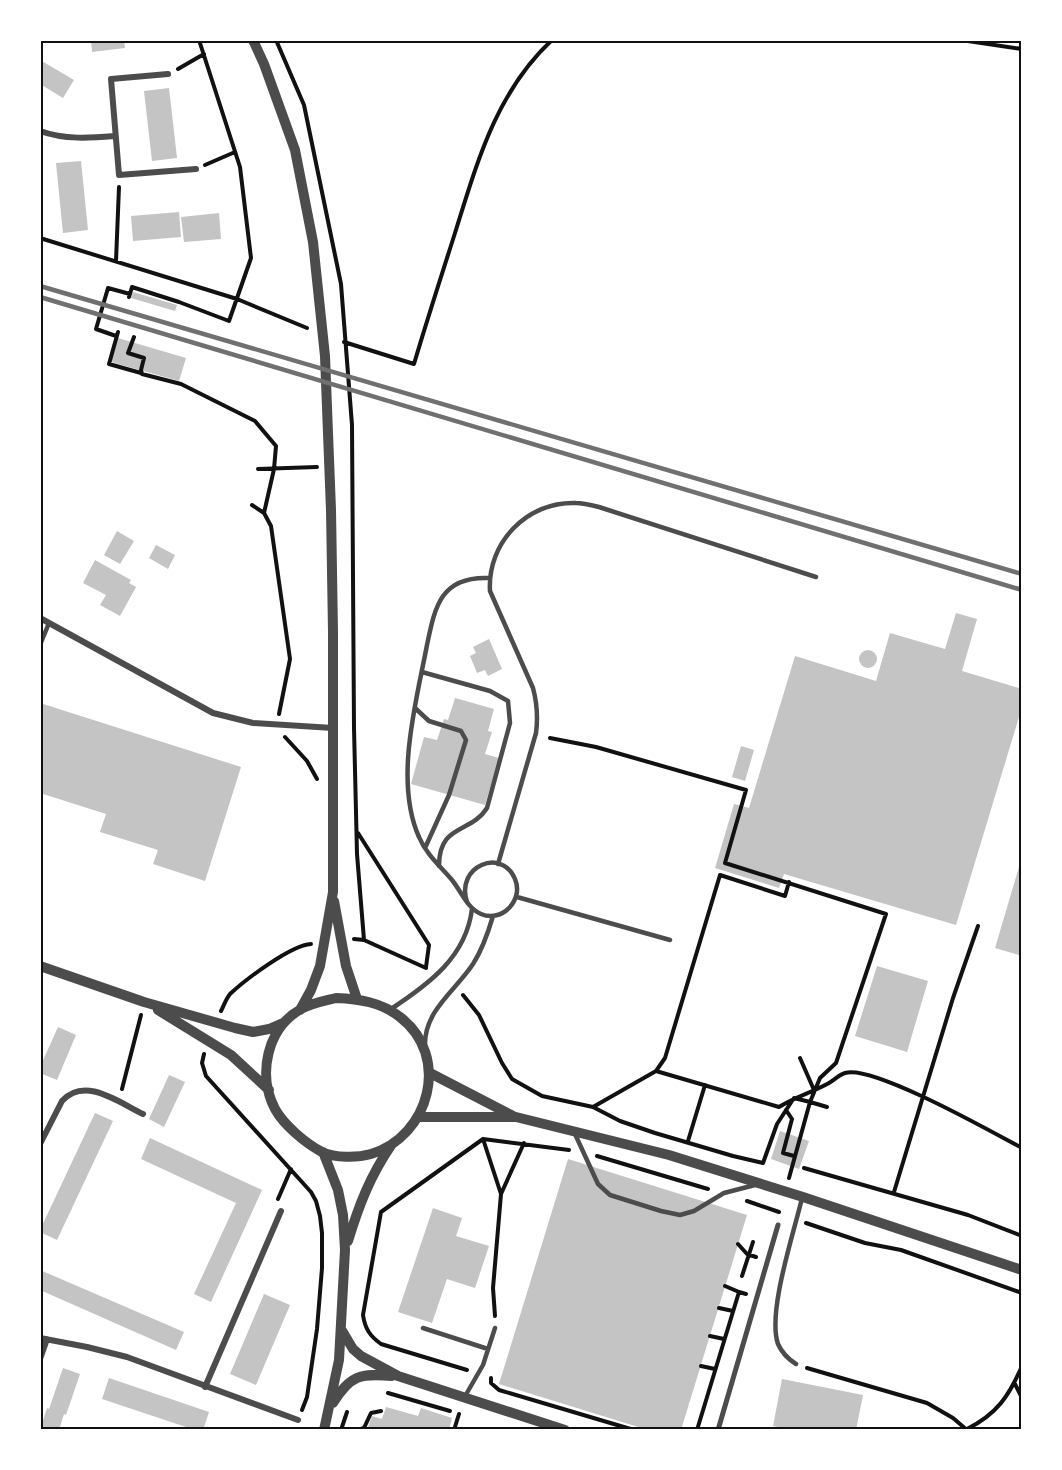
<svg xmlns="http://www.w3.org/2000/svg" width="1062" height="1470" font-family="'Noto Sans',sans-serif">
<style>
.building{fill:#c4c4c4}
.lines{fill:none;stroke-linecap:round;stroke-linejoin:round}
.path{stroke:#111;stroke-width:4}
.service{stroke:#4c4c4c;stroke-width:4.5}
.pedestrian{stroke:#4c4c4c;stroke-width:5}
.minor{stroke:#4c4c4c;stroke-width:6}
.tertiary{stroke:#4c4c4c;stroke-width:10}
.rail{stroke:#707070;stroke-width:4.5}
.neatline{fill:none;stroke:#111;stroke-width:2}
</style>
<rect width="100%" height="100%" fill="#fff"/>
<path class="building" d="M 91,40 L 124,40 L 125,48 L 92,52 Z
M 40,60 L 74,80 L 63,98 L 40,84 Z
M 169,88 L 177,158 L 152,161 L 144,91 Z
M 81,161 L 88,230 L 63,233 L 56,163 Z
M 179,212 L 181,237 L 133,241 L 131,216 Z
M 219,213 L 221,239 L 184,242 L 181,217 Z
M 133,292 L 177,305 L 175,311 L 131,298 Z
M 118,338 L 186,358 L 179,381 L 111,362 Z
M 117,531 L 134,541 L 120,564 L 104,555 Z
M 156,545 L 175,555 L 168,569 L 149,558 Z
M 95,560 L 131,580 L 129,583 L 136,587 L 120,616 L 100,605 L 106,595 L 83,583 Z
M 956,613 L 977,619 L 962,671 L 1022,689 L 1022,707 L 956,925 L 784,874 L 779,888 L 715,868 L 734,804 L 749,808 L 795,656 L 876,681 L 890,633 L 945,649 Z
M 489,639 L 502,669 L 488,676 L 485,670 L 477,673 L 470,656 L 476,653 L 473,647 Z
M859 659a9 9 0 1 1 18 0a9 9 0 1 1-18 0Z
M 455,698 L 494,709 L 488,731 L 492,732 L 485,754 L 499,758 L 485,805 L 411,784 L 424,737 L 437,740 L 444,719 L 448,720 Z
M 40,703 L 241,767 L 205,881 L 153,864 L 158,850 L 100,832 L 106,814 L 40,793 Z
M 741,746 L 754,750 L 745,781 L 732,777 Z
M 1021,860 L 1022,860 L 1022,956 L 995,948 Z
M 877,966 L 928,981 L 907,1052 L 855,1036 Z
M 58,1027 L 76,1035 L 57,1080 L 40,1073 L 40,1067 Z
M 169,1075 L 185,1082 L 164,1127 L 149,1119 Z
M 95,1113 L 113,1121 L 57,1240 L 40,1232 L 40,1230 Z
M 780,1131 L 809,1141 L 799,1169 L 771,1159 Z
M 150,1138 L 262,1190 L 211,1302 L 194,1294 L 236,1203 L 141,1159 Z
M 568,1159 L 747,1215 L 681,1430 L 648,1430 L 499,1384 Z
M 433,1208 L 462,1218 L 456,1236 L 489,1246 L 475,1288 L 447,1279 L 432,1323 L 398,1312 Z
M 40,1270 L 184,1332 L 176,1350 L 40,1290 Z
M 264,1294 L 290,1305 L 256,1385 L 230,1374 Z
M 63,1368 L 80,1374 L 66,1415 L 64,1414 L 59,1430 L 40,1430 L 47,1408 L 49,1409 Z
M 109,1378 L 209,1412 L 203,1430 L 195,1430 L 102,1399 Z
M 782,1379 L 863,1395 L 856,1430 L 792,1430 L 773,1426 Z
M 386,1407 L 418,1416 L 421,1408 L 452,1418 L 449,1430 L 367,1430 L 372,1416 L 382,1419 Z"/>
<g class="lines">
<path class="path" d="M 276,40 L 304,105 L 341,284 L 352,425 L 354,728 L 357,854 L 364,940 L 354,939
M 961,40 L 1022,49
M 178,69 L 204,54
M 205,165 L 235,152
M 40,238 L 237,299 L 307,328
M 116,261 L 119,187
M 129,297 L 132,287 L 179,302 L 229,321 L 251,258 L 240,167 L 199,40
M 118,332 L 109,364 L 141,373
M 116,336 L 96,329 L 108,288 L 130,294
M 134,337 L 128,353 L 144,358 L 141,370 L 142,374 L 181,384 L 255,421 L 276,446 L 274,469 L 264,513
M 344,342 L 414,364 C 427,320 441,277 455,233 C 477,163 496,92 552,40
M 258,469 L 317,467
M 252,505 L 264,513 L 271,526 L 290,659 L 279,714
M 285,737 L 307,761 L 317,779
M 550,738 L 596,747 L 746,790 L 725,863 L 886,914 L 836,1063 L 820,1078 L 810,1102 L 827,1107
M 358,833 L 429,945 L 426,967
M 364,940 L 426,968
M 463,995 L 479,1015 L 502,1063 L 512,1079 L 542,1096 L 593,1107 L 656,1071 L 665,1058 L 720,875 L 785,896 L 789,882
M 221,1011 C 224,1005 226,999 230,994 C 245,980 291,945 311,944
M 204,1054 L 202,1063 L 206,1076 L 311,1192 L 316,1201 L 320,1216 L 322,1233 L 322,1268 L 317,1329 L 307,1397 L 302,1410
M 800,1058 L 814,1090
M 656,1071 L 779,1107 C 795,1097 813,1092 829,1083 C 834,1080 839,1075 845,1073 C 872,1064 992,1132 1022,1148
M 122,1089 L 141,1015
M 593,1107 L 620,1121 L 655,1133 L 733,1156 L 763,1163 L 777,1124 L 792,1101
M 786,1110 L 792,1119 L 783,1153 L 794,1156
M 688,1141 L 705,1085
M 597,1156 L 708,1189
M 804,1168 L 968,1215 L 1022,1236
M 789,1178 L 810,1102 L 794,1098
M 894,1192 L 953,998 L 978,926
M 501,1194 L 524,1143
M 278,1199 L 291,1169
M 747,1201 L 779,1212
M 806,1223 L 865,1243 L 901,1250 L 1022,1293
M 738,1244 L 747,1254 L 756,1257
M 742,1276 L 753,1242
M 725,1286 L 739,1292
M 719,1308 L 733,1311
M 495,1316 L 493,1288 L 501,1194 L 483,1139 L 569,1150
M 710,1336 L 724,1339
M 701,1366 L 715,1369
M 807,1368 L 927,1403 L 953,1418 L 967,1430
M 467,1370 L 381,1344 C 370,1336 365,1329 363,1315 L 381,1212 L 483,1139
M 491,1378 L 491,1383 L 499,1390 L 634,1430
M 1015,1384 L 1022,1398
M 388,1393 L 450,1411
M 342,1427 L 347,1412
M 967,1429 C 997,1414 1009,1396 1022,1366
M 358,1430 L 364,1428 L 371,1413 L 381,1411
M 454,1430 L 459,1414
M 697,1430 L 739,1292 L 746,1294"/>
<path class="service" d="M 40,645 L 49,623
M 422,672 L 490,691 L 508,701 L 510,723 L 487,808 C 471,834 439,823 439,866
M 415,708 L 429,721 L 461,731 L 466,740 L 449,795 L 425,848
M 498,864 L 536,733 C 538,718 537,703 533,688 L 490,591 C 487,543 527,501 576,503 C 583,503 591,505 599,507 L 816,577
M 517,897 L 670,940
M 467,902 C 455,866 502,847 515,879 C 524,900 502,923 481,914 C 467,908 461,891 452,880 C 440,866 426,854 419,837 C 394,781 416,703 427,645 C 435,606 441,576 489,578
M 391,1009 C 429,984 466,957 472,909
M 425,1044 C 425,1010 456,990 473,964 C 482,950 488,933 493,916
M 575,1134 L 598,1184 L 610,1195 L 661,1211 L 680,1215 L 694,1211 L 724,1193 L 755,1185
M 423,1328 L 488,1349
M 796,1364 C 788,1359 782,1353 778,1344 C 767,1312 794,1233 802,1198
M 464,1398 L 483,1365 L 495,1328"/>
<path class="pedestrian" d="M 718,1430 L 778,1225"/>
<path class="minor" d="M 168,74 L 111,79 L 119,175 L 196,169
M 40,131 C 65,140 90,138 115,136
M 40,618 L 213,713 L 253,723 L 333,728
M 40,1144 L 62,1101 C 85,1076 118,1102 143,1114
M 40,1338 L 87,1347 L 127,1357 L 298,1420
M 40,1359 L 47,1339
M 205,1387 L 281,1211"/>
<path class="tertiary" d="M 253,40 L 264,64 L 295,150 L 313,242 L 325,356 L 331,510 L 333,632 L 333,892 L 320,966 L 311,990 L 300,1010
M 334,901 L 346,966 L 357,999
M 40,966 L 144,1002 L 235,1028 L 253,1032 L 269,1029 L 283,1023
M 336,998 C 359,999 381,1002 400,1017 C 451,1056 430,1136 371,1154 C 357,1158 335,1158 322,1152 C 305,1143 284,1125 275,1109 C 257,1075 267,1028 301,1009 C 312,1003 324,1001 336,998 Z
M 158,1010 L 231,1055 L 269,1090
M 430,1073 L 513,1116
M 418,1117 L 516,1117 L 669,1155 L 803,1197 L 1022,1270
M 323,1152 L 338,1190 L 343,1215 L 345,1250 L 339,1360 L 324,1430
M 348,1241 C 359,1205 370,1176 392,1144
M 341,1329 L 353,1349 L 361,1356 L 398,1376 L 565,1430
M 333,1403 C 350,1375 361,1373 392,1376"/>
<path class="rail" d="M 40,286 L 1022,574
M 40,297 L 1022,590"/>
</g>
<rect width="1062" height="1470" fill="none" stroke="#ffffff" stroke-width="84"/>
<rect x="42" y="42" width="978" height="1386" class="neatline"/>
</svg>
